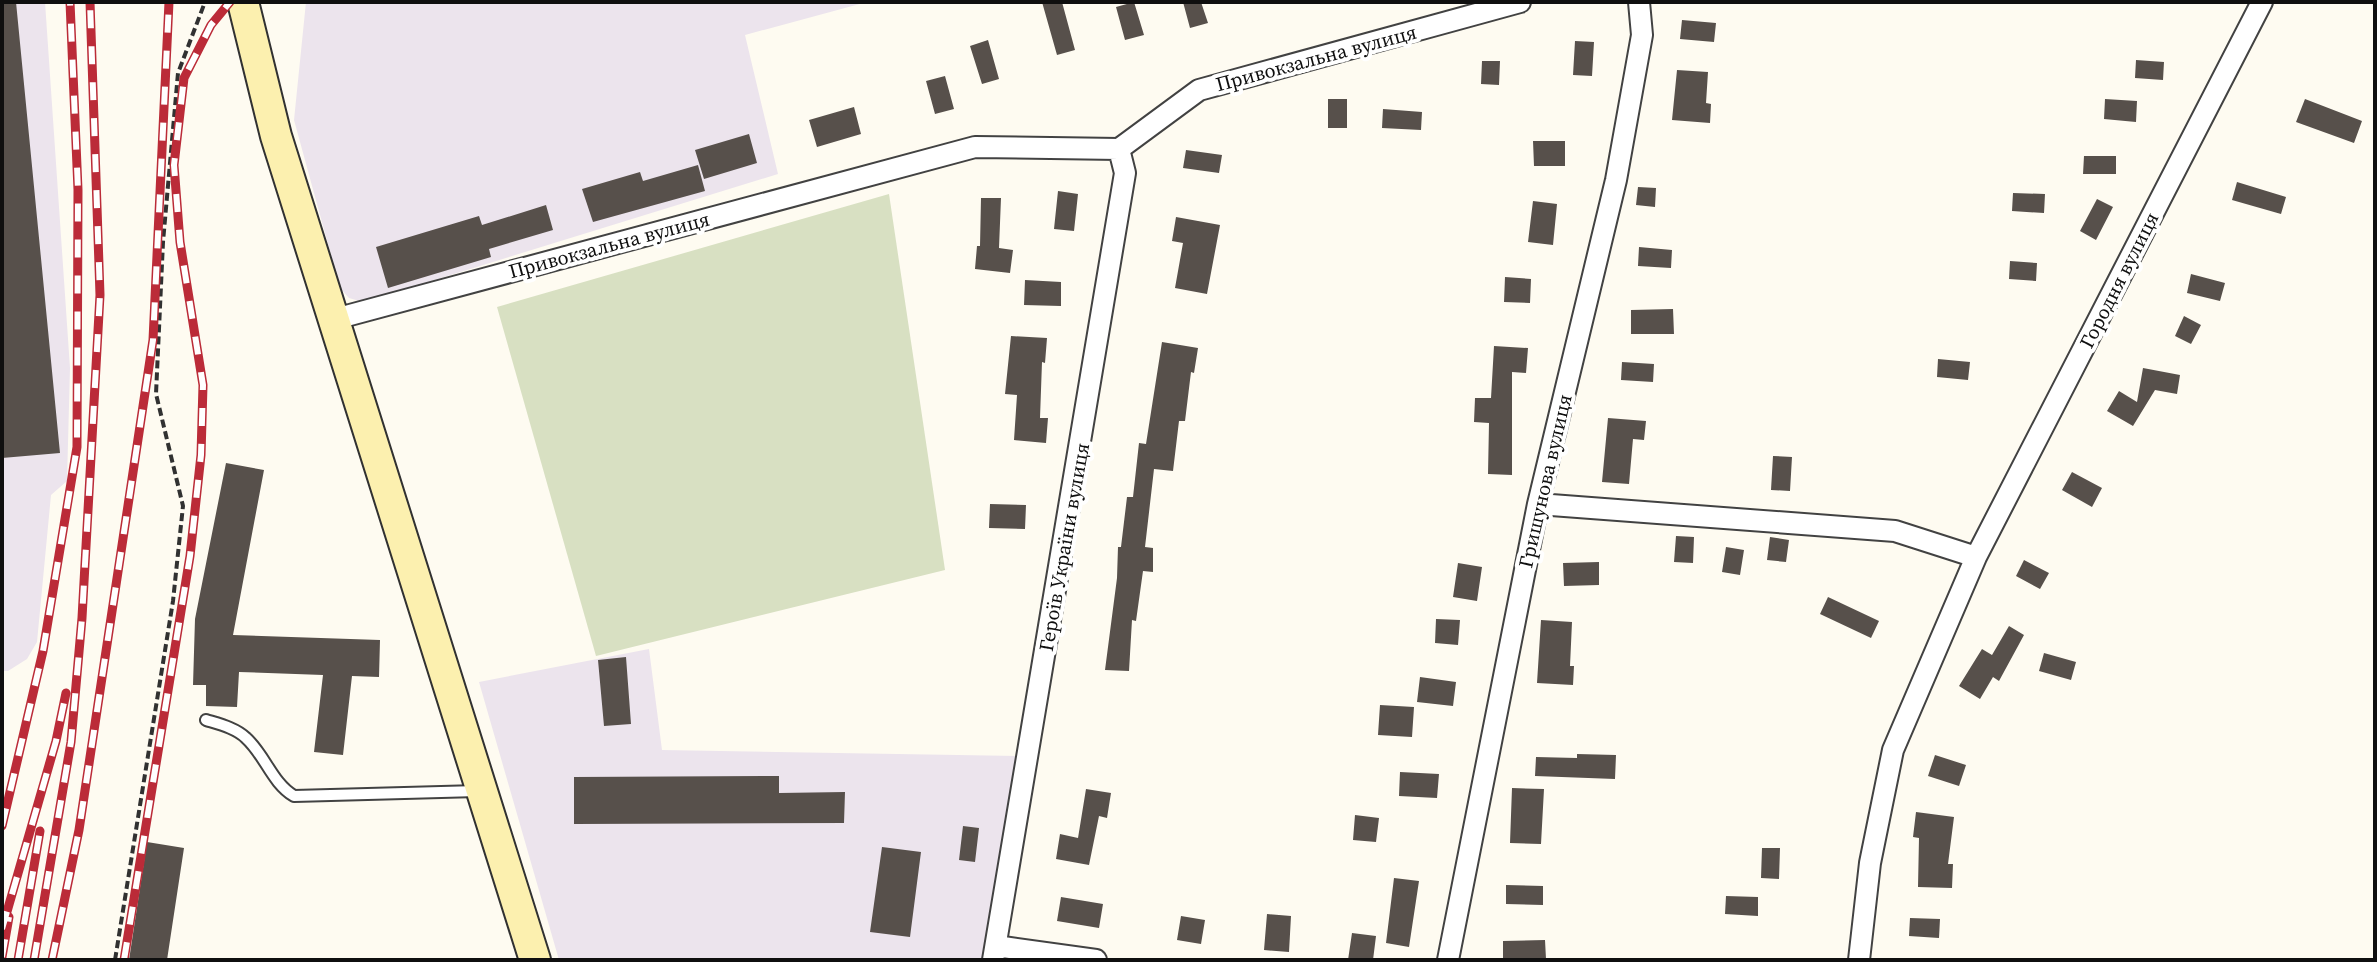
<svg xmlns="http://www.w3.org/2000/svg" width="2377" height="962" font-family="'Source Serif 4',serif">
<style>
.industrial{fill:#ece4ed}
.cemetery{fill:#d8e0c2}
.building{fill:#57504b}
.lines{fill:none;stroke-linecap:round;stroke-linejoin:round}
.lane-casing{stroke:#424242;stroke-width:14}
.street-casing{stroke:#424242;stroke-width:24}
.secondary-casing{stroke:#313131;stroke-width:34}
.path{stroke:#313131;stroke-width:4;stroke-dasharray:8 4;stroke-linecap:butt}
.lane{stroke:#fff;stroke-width:10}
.street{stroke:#fff;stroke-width:20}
.secondary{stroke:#fcf0af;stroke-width:30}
.rail-casing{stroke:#bb2b38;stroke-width:9}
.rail{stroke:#fff;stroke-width:6;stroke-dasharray:18;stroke-linecap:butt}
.labels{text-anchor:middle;stroke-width:8;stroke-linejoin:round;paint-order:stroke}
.street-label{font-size:20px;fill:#0f0f0f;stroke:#fff}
</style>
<rect width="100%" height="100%" fill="#fefbf1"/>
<path class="industrial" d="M 2,2 L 45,2 L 70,368 L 67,481 L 51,495 L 37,642 L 27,659 L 8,671 L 2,671 Z
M 306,2 L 867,2 L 745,35 L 778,174 L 363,302 L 349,298 L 340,288 L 294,120 Z
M 649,649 L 662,750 L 1023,756 L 984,960 L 559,960 L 479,682 Z"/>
<path class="cemetery" d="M 889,194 L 945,570 L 596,656 L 497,307 Z"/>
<path class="building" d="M 2,2 L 16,2 L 60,453 L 2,458 Z
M 1042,2 L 1062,2 L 1075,50 L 1057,55 Z
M 1134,2 L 1144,35 L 1125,40 L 1116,7 Z
M 1183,2 L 1201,2 L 1208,23 L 1190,28 Z
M 1682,20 L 1716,23 L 1714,42 L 1680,39 Z
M 988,40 L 999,79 L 982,84 L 970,46 Z
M 1575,41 L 1594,42 L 1592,76 L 1573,75 Z
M 2136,60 L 2164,62 L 2163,80 L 2135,78 Z
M 1482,61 L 1500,61 L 1499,85 L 1481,84 Z
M 1677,70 L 1708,72 L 1706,103 L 1711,104 L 1710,123 L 1672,120 Z
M 945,76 L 954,109 L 935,114 L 926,81 Z
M 1328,99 L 1347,99 L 1347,128 L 1328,128 Z
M 2105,99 L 2137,101 L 2136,122 L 2104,119 Z
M 2305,99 L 2362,121 L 2354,143 L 2296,122 Z
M 854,107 L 861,134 L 817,147 L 809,120 Z
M 1383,109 L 1422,112 L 1421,130 L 1382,128 Z
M 749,134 L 757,163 L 704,179 L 695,150 Z
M 1533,141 L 1565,141 L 1565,166 L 1534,166 Z
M 1186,150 L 1222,155 L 1219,173 L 1183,168 Z
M 2084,156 L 2116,156 L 2116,174 L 2083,174 Z
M 698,165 L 705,191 L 593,222 L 582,189 L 640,172 L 643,181 Z
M 2237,182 L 2286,197 L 2281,214 L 2232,200 Z
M 1638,187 L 1656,188 L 1655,207 L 1636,205 Z
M 1058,191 L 1078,194 L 1074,231 L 1054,229 Z
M 2013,193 L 2045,194 L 2044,213 L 2012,211 Z
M 981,198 L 1001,198 L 999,248 L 1013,250 L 1010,273 L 975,269 L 977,246 L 980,246 Z
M 2097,199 L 2113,207 L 2096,240 L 2080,231 Z
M 1533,201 L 1557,204 L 1553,245 L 1528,242 Z
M 546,205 L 553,230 L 489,249 L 491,257 L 388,288 L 376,247 L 479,216 L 482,225 Z
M 1176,217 L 1220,225 L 1207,294 L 1175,288 L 1183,243 L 1172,241 Z
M 1639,247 L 1672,250 L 1671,268 L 1638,266 Z
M 2010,261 L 2037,263 L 2036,281 L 2009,279 Z
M 2191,274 L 2225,283 L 2220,301 L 2187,293 Z
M 1505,277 L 1531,279 L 1530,303 L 1504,302 Z
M 1025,280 L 1061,282 L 1061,306 L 1024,305 Z
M 1673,309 L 1674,334 L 1631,334 L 1631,310 Z
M 2184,316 L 2201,325 L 2191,344 L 2175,336 Z
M 1011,336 L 1047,338 L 1045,363 L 1042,362 L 1040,418 L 1048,418 L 1046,443 L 1014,440 L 1017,395 L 1005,394 Z
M 1162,342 L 1198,348 L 1194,373 L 1191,372 L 1185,421 L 1179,421 L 1173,471 L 1154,469 L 1145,547 L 1153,548 L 1153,572 L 1143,571 L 1136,621 L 1132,620 L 1129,671 L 1105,670 L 1117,578 L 1118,547 L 1121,547 L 1127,497 L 1133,497 L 1139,443 L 1146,444 Z
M 1494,346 L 1528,348 L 1526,373 L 1512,372 L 1512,475 L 1488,474 L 1489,423 L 1474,422 L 1475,398 L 1491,398 Z
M 1938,359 L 1970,362 L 1968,380 L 1937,377 Z
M 1622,362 L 1654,364 L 1653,382 L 1621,380 Z
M 2143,368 L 2180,375 L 2177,394 L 2155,390 L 2133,426 L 2107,411 L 2119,391 L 2137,402 Z
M 1608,418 L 1646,421 L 1644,440 L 1633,439 L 1629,484 L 1602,482 Z
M 1773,456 L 1792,457 L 1790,491 L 1771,490 Z
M 226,463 L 264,470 L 233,635 L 380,640 L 379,677 L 352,676 L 343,755 L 314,752 L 323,675 L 239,672 L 237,707 L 206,706 L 206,685 L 193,685 L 195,619 Z
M 2072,472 L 2102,488 L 2092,507 L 2062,490 Z
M 990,504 L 1026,505 L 1025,529 L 989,528 Z
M 1676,536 L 1694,537 L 1693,563 L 1674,562 Z
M 1770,537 L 1789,540 L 1786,562 L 1767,560 Z
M 1726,547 L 1744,550 L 1740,575 L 1722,572 Z
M 2024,560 L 2049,573 L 2040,589 L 2016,576 Z
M 1599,562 L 1599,585 L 1564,586 L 1563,563 Z
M 1458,563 L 1482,567 L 1477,601 L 1453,597 Z
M 1828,597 L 1879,621 L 1871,638 L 1820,614 Z
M 1436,619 L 1460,620 L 1458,645 L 1435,643 Z
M 1541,620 L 1572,622 L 1570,666 L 1574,666 L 1573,685 L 1537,683 Z
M 2009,626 L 2024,635 L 1999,681 L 1993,677 L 1980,699 L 1959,686 L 1982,649 L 1992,655 Z
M 2044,653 L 2076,662 L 2071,680 L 2039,671 Z
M 626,657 L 631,724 L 604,726 L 598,660 Z
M 1420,677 L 1456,682 L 1453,706 L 1417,702 Z
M 1380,705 L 1414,707 L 1412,737 L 1378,735 Z
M 1577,754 L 1616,755 L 1615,779 L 1535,776 L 1536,757 L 1577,758 Z
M 1935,755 L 1966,765 L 1959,786 L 1928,776 Z
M 1400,772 L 1439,774 L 1437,798 L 1399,796 Z
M 779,776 L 779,793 L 845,792 L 844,823 L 574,824 L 574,777 Z
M 1512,788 L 1544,789 L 1541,844 L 1510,843 Z
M 1086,789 L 1111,793 L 1107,818 L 1099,816 L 1089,865 L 1056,859 L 1060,834 L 1078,838 Z
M 1916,812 L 1954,817 L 1948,864 L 1953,864 L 1952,888 L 1918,887 L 1919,838 L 1913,837 Z
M 1355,815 L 1379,818 L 1376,842 L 1353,840 Z
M 963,826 L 979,828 L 975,862 L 959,860 Z
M 147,842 L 184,848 L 167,960 L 129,960 Z
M 882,847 L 921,852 L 910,937 L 870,932 Z
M 1762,848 L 1780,848 L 1779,879 L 1761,878 Z
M 1394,878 L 1419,881 L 1409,947 L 1386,943 Z
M 1506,885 L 1543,886 L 1543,905 L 1506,904 Z
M 1726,896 L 1758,897 L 1758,916 L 1725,914 Z
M 1061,897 L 1103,904 L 1099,928 L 1057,921 Z
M 1267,914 L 1291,916 L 1289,952 L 1264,950 Z
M 1181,916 L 1205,920 L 1201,944 L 1177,940 Z
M 1910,918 L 1940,919 L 1939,938 L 1909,936 Z
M 1352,933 L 1376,936 L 1373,960 L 1348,960 Z
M 1545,940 L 1546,959 L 1503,960 L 1503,941 Z"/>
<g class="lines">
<g class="lane-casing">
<path id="lane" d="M 206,720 C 219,724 236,728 246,738 C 265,755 272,783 294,796 L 478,791"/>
</g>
<g class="street-casing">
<path id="street" d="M 335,319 L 975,147 L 1119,149 L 1199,90 L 1520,2
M 1538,504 L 1895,531 L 1976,557
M 996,946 L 1096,960
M 993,960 L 1125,173 L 1119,149
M 1448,960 L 1538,504 L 1616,180 L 1642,35 L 1639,2
M 1859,960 L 1870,863 L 1893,750 L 1976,557 L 2262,2"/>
</g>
<g class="secondary-casing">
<path id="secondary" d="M 243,2 L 276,136 L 535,960"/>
</g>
<path class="path" d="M 115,960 L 173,601 L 183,506 L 156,394 L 163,242 L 178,73 L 205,2"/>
<use href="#lane" class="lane"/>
<use href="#street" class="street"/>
<use href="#secondary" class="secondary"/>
<g class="rail-casing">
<path id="rail" d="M 2,826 L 43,651 L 77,447 L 78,190 L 70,2
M 2,929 L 56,741 L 66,693
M 2,957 L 9,917
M 18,960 L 40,831
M 34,960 L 71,742 L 82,618 L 100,295 L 90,2
M 52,960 L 79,830 L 153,340 L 169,2
M 124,960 L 190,556 L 201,455 L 203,385 L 180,242 L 174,165 L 184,78 L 211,25 L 230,2"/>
</g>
<use href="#rail" class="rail"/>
</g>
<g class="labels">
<g class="street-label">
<text transform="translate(1316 58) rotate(-15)" y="7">Привокзальна вулиця</text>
<text transform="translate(609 245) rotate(-15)" y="7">Привокзальна вулиця</text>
<text transform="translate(2119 280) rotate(-63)" y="7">Городня вулиця</text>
<text transform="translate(1545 481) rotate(-77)" y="7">Гришунова вулиця</text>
<text transform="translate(1064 547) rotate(-80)" y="7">Героїв України вулиця</text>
</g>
</g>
<rect width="2377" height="962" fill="none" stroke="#0f0f0f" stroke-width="8"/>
</svg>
